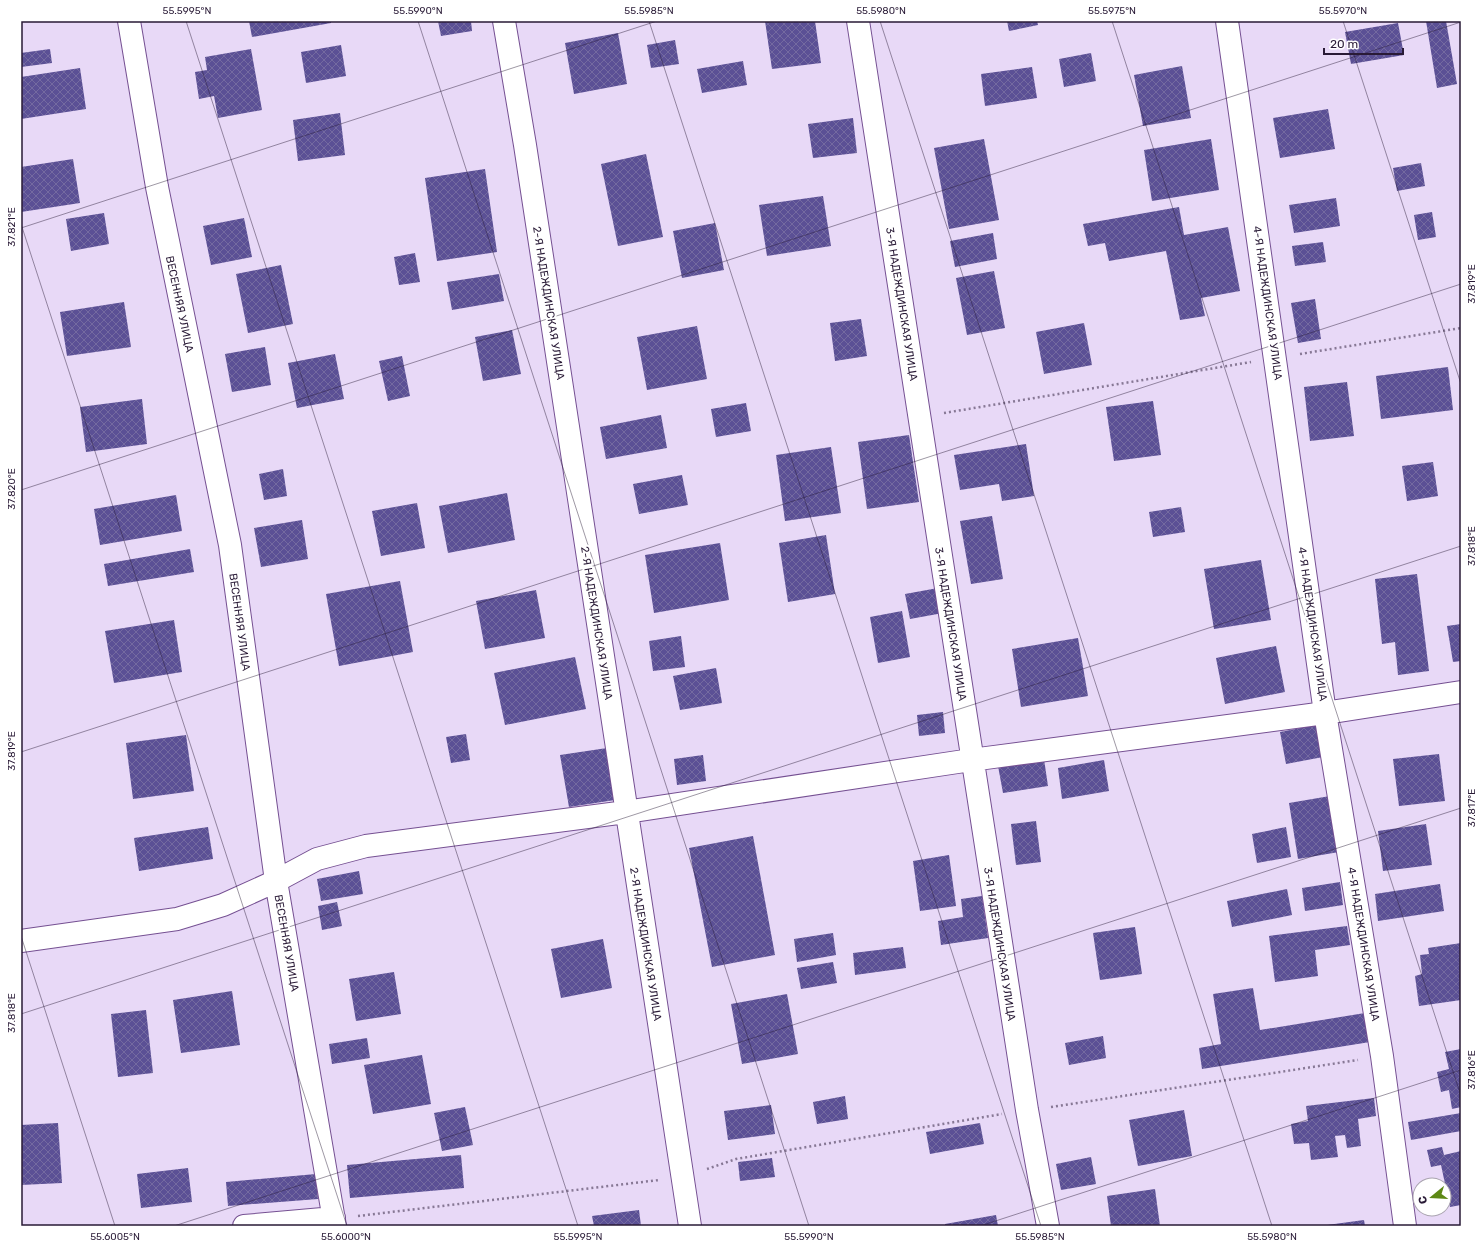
<svg xmlns="http://www.w3.org/2000/svg" width="1482" height="1247" font-family="Rubik,sans-serif">
<style>
.building{fill:url(#building-cross-hatch)}
.lines{fill:none;stroke-linecap:round;stroke-linejoin:round}
.minor-casing{stroke:#755092;stroke-width:24}
.path{stroke:#877895;stroke-width:2.5;stroke-dasharray:2 3;stroke-linecap:butt}
.minor{stroke:#fff;stroke-width:22}
.ticks{fill:none;stroke:#291a36;stroke-width:1;stroke-opacity:0.45}
.labels{text-anchor:middle;stroke-width:4;stroke-linejoin:round;paint-order:stroke}
.street-label{font-size:11px;fill:#291a36;stroke:#fff}
.neatline{fill:none;stroke:#291a36;stroke-width:1.5}
.ticks-label{font-size:10px;text-anchor:middle;fill:#291a36}
</style>
<defs>
<pattern id="building-cross-hatch" width="8" height="8" patternUnits="userSpaceOnUse"><rect width="8" height="8" fill="#5b5095"/><path d="M0 0l8 8M0 8l8-8" fill="none" stroke="#746aa0"/></pattern>
</defs>
<rect width="100%" height="100%" fill="#e8d9f7"/>
<path class="building" d="M 249,21 L 331,21 L 331,23 L 252,37 Z
M 438,21 L 471,21 L 472,31 L 441,36 Z
M 765,21 L 815,21 L 821,63 L 772,69 Z
M 1007,21 L 1037,21 L 1038,25 L 1009,31 Z
M 1426,21 L 1446,21 L 1457,84 L 1437,88 Z
M 1398,23 L 1404,55 L 1351,64 L 1345,32 Z
M 618,33 L 627,84 L 574,94 L 565,43 Z
M 675,40 L 679,64 L 651,68 L 647,45 Z
M 341,45 L 346,76 L 306,83 L 301,52 Z
M 50,49 L 52,63 L 21,67 L 21,53 Z
M 251,49 L 262,110 L 218,118 L 214,96 L 199,99 L 195,72 L 207,70 L 205,57 Z
M 1091,53 L 1096,81 L 1064,87 L 1059,59 Z
M 743,61 L 747,85 L 702,93 L 697,69 Z
M 1182,66 L 1191,118 L 1143,126 L 1134,75 Z
M 1032,67 L 1037,98 L 985,106 L 981,74 Z
M 80,68 L 86,109 L 21,119 L 21,77 Z
M 1328,109 L 1335,149 L 1280,158 L 1273,118 Z
M 340,113 L 345,155 L 298,161 L 293,120 Z
M 853,118 L 857,153 L 813,158 L 808,124 Z
M 984,139 L 999,220 L 949,229 L 934,148 Z
M 1211,139 L 1219,190 L 1152,201 L 1144,150 Z
M 646,154 L 663,237 L 618,246 L 601,164 Z
M 73,159 L 80,203 L 21,212 L 21,167 Z
M 1421,163 L 1425,186 L 1397,191 L 1393,168 Z
M 485,169 L 497,252 L 437,261 L 425,178 Z
M 823,196 L 831,246 L 767,256 L 759,205 Z
M 1336,198 L 1340,226 L 1294,233 L 1289,205 Z
M 1179,207 L 1184,235 L 1228,227 L 1240,291 L 1201,298 L 1205,316 L 1180,320 L 1166,251 L 1109,261 L 1105,243 L 1088,246 L 1083,224 Z
M 1432,212 L 1436,237 L 1418,240 L 1414,215 Z
M 104,213 L 109,244 L 71,251 L 66,219 Z
M 244,218 L 252,257 L 211,265 L 203,226 Z
M 715,223 L 724,270 L 682,278 L 673,231 Z
M 993,233 L 997,259 L 955,267 L 950,241 Z
M 1323,242 L 1326,262 L 1295,266 L 1292,246 Z
M 415,253 L 420,282 L 399,285 L 394,257 Z
M 281,265 L 293,324 L 248,333 L 236,274 Z
M 994,271 L 1005,328 L 967,335 L 956,278 Z
M 499,274 L 504,301 L 452,310 L 447,282 Z
M 1315,299 L 1321,339 L 1298,343 L 1291,303 Z
M 124,302 L 131,347 L 67,356 L 60,312 Z
M 861,319 L 867,356 L 835,361 L 830,323 Z
M 1084,323 L 1092,365 L 1044,374 L 1036,332 Z
M 697,326 L 707,379 L 647,390 L 637,337 Z
M 512,330 L 521,374 L 483,381 L 475,337 Z
M 265,347 L 271,385 L 232,392 L 225,354 Z
M 335,354 L 344,399 L 297,408 L 288,363 Z
M 402,356 L 410,396 L 388,401 L 379,361 Z
M 1448,367 L 1453,410 L 1381,419 L 1376,376 Z
M 1347,382 L 1354,436 L 1310,441 L 1304,387 Z
M 142,399 L 147,444 L 86,452 L 80,407 Z
M 1153,401 L 1161,455 L 1114,461 L 1106,407 Z
M 746,403 L 751,431 L 716,437 L 711,409 Z
M 661,415 L 667,448 L 606,459 L 600,427 Z
M 909,435 L 919,502 L 867,509 L 858,442 Z
M 1026,444 L 1034,496 L 1002,501 L 999,484 L 960,490 L 954,455 Z
M 831,447 L 841,513 L 785,521 L 776,455 Z
M 1433,462 L 1438,496 L 1407,501 L 1402,466 Z
M 283,469 L 287,496 L 264,500 L 259,474 Z
M 682,475 L 688,505 L 639,514 L 633,484 Z
M 507,493 L 515,540 L 448,553 L 439,506 Z
M 176,495 L 182,531 L 100,545 L 94,509 Z
M 417,503 L 425,548 L 381,556 L 372,511 Z
M 1181,507 L 1185,532 L 1153,537 L 1149,512 Z
M 992,516 L 1003,579 L 971,584 L 960,521 Z
M 302,520 L 308,559 L 261,567 L 254,528 Z
M 826,535 L 835,594 L 788,602 L 779,543 Z
M 720,543 L 729,600 L 654,613 L 645,555 Z
M 190,549 L 194,572 L 108,586 L 104,564 Z
M 1261,560 L 1271,620 L 1214,629 L 1204,569 Z
M 1417,574 L 1429,671 L 1398,675 L 1395,642 L 1382,644 L 1375,579 Z
M 400,581 L 413,652 L 339,666 L 326,594 Z
M 938,588 L 943,613 L 910,619 L 905,594 Z
M 536,590 L 545,638 L 485,649 L 476,601 Z
M 902,611 L 910,657 L 878,663 L 870,617 Z
M 174,620 L 182,672 L 114,683 L 105,631 Z
M 1461,624 L 1461,661 L 1453,662 L 1447,626 Z
M 681,636 L 685,667 L 653,671 L 649,641 Z
M 1078,638 L 1088,696 L 1021,707 L 1012,649 Z
M 1276,646 L 1285,692 L 1225,704 L 1216,658 Z
M 575,657 L 586,709 L 505,725 L 494,673 Z
M 716,668 L 722,703 L 680,710 L 673,676 Z
M 943,712 L 945,733 L 919,736 L 917,715 Z
M 1316,725 L 1323,757 L 1286,764 L 1280,732 Z
M 466,734 L 470,760 L 451,763 L 446,737 Z
M 186,735 L 194,791 L 133,799 L 126,743 Z
M 607,748 L 615,800 L 569,807 L 560,755 Z
M 1439,754 L 1445,801 L 1399,806 L 1393,759 Z
M 703,755 L 706,781 L 677,785 L 674,759 Z
M 1044,759 L 1048,786 L 1003,793 L 998,766 Z
M 1104,760 L 1109,791 L 1062,799 L 1058,768 Z
M 1330,796 L 1339,852 L 1298,859 L 1289,803 Z
M 1036,821 L 1041,862 L 1016,865 L 1011,824 Z
M 1426,824 L 1432,865 L 1383,871 L 1378,831 Z
M 208,827 L 213,859 L 139,871 L 134,838 Z
M 1286,827 L 1291,857 L 1257,863 L 1252,834 Z
M 753,836 L 775,955 L 712,967 L 689,848 Z
M 949,855 L 956,906 L 920,911 L 913,861 Z
M 359,871 L 363,894 L 321,901 L 317,879 Z
M 1340,882 L 1343,905 L 1305,911 L 1302,888 Z
M 1440,884 L 1444,911 L 1378,921 L 1375,894 Z
M 1287,889 L 1292,915 L 1232,927 L 1227,901 Z
M 982,896 L 988,938 L 941,945 L 938,921 L 963,917 L 961,899 Z
M 337,902 L 342,926 L 322,930 L 318,906 Z
M 1347,926 L 1350,945 L 1315,950 L 1318,976 L 1275,982 L 1269,936 Z
M 1135,927 L 1142,974 L 1100,980 L 1093,933 Z
M 833,933 L 836,955 L 797,962 L 794,939 Z
M 603,939 L 612,988 L 561,998 L 551,949 Z
M 1461,943 L 1461,1000 L 1419,1006 L 1415,976 L 1422,974 L 1420,955 L 1429,954 L 1428,948 Z
M 903,947 L 906,968 L 855,975 L 853,953 Z
M 833,962 L 837,983 L 801,989 L 797,968 Z
M 394,972 L 401,1014 L 356,1021 L 349,979 Z
M 1253,988 L 1260,1030 L 1365,1013 L 1370,1042 L 1202,1069 L 1199,1048 L 1221,1044 L 1213,994 Z
M 232,991 L 240,1045 L 181,1053 L 173,1000 Z
M 787,994 L 798,1054 L 742,1064 L 731,1004 Z
M 146,1010 L 153,1073 L 118,1077 L 111,1014 Z
M 1103,1036 L 1106,1058 L 1069,1065 L 1065,1043 Z
M 367,1038 L 370,1058 L 332,1064 L 329,1044 Z
M 1461,1049 L 1461,1107 L 1452,1109 L 1449,1090 L 1441,1092 L 1437,1072 L 1449,1069 L 1445,1052 Z
M 422,1055 L 431,1104 L 373,1114 L 364,1065 Z
M 845,1096 L 848,1119 L 817,1124 L 813,1102 Z
M 1374,1098 L 1376,1116 L 1358,1119 L 1361,1146 L 1347,1148 L 1345,1135 L 1335,1136 L 1338,1157 L 1311,1160 L 1309,1143 L 1294,1144 L 1291,1124 L 1308,1121 L 1306,1106 Z
M 771,1105 L 775,1134 L 728,1140 L 724,1111 Z
M 465,1107 L 473,1145 L 442,1151 L 434,1113 Z
M 1184,1110 L 1192,1156 L 1138,1166 L 1129,1120 Z
M 1461,1113 L 1461,1131 L 1411,1140 L 1408,1122 Z
M 58,1123 L 62,1183 L 21,1185 L 21,1125 Z
M 980,1123 L 984,1144 L 930,1154 L 926,1132 Z
M 1442,1147 L 1444,1155 L 1461,1151 L 1461,1205 L 1450,1207 L 1441,1165 L 1431,1167 L 1427,1150 Z
M 461,1155 L 464,1188 L 350,1198 L 347,1165 Z
M 1091,1157 L 1096,1184 L 1061,1190 L 1056,1164 Z
M 772,1158 L 775,1177 L 740,1181 L 738,1162 Z
M 188,1168 L 192,1202 L 141,1208 L 137,1174 Z
M 316,1174 L 318,1199 L 228,1206 L 226,1182 Z
M 1155,1189 L 1160,1226 L 1111,1226 L 1107,1196 Z
M 639,1210 L 641,1226 L 594,1226 L 592,1216 Z
M 996,1215 L 998,1226 L 945,1226 L 945,1224 Z
M 1364,1220 L 1365,1226 L 1327,1226 L 1327,1225 Z"/>
<g class="lines">
<g class="minor-casing">
<path id="minor" d="M 129,21 L 157,187 L 230,545 L 276,881 L 335,1226
M 504,21 L 525,145 L 690,1226
M 858,21 L 1027,1110 L 1048,1226
M 1227,21 L 1325,713 L 1382,1056 L 1405,1226
M 21,941 L 177,919 L 223,905 L 276,881 L 317,859 L 366,846 L 626,812 L 971,760 L 1325,713 L 1461,692
M 244,1226 L 334,1218"/>
</g>
<path class="path" d="M 1300,354 L 1461,328
M 944,413 L 1251,362
M 1051,1107 L 1358,1060
M 707,1169 L 736,1159 L 1002,1114
M 358,1216 L 659,1180"/>
<use href="#minor" class="minor"/>
</g>
<path class="ticks" d="M 186,21 L 578,1226M 418,21 L 809,1226M 649,21 L 1041,1226M 880,21 L 1272,1226M 1112,21 L 1461,1096M 1343,21 L 1461,384M 21,224 L 347,1226M 21,228 L 657,21M 21,490 L 1461,22M 21,752 L 1461,284M 21,936 L 115,1226M 21,1014 L 1461,546M 174,1226 L 1461,808M 980,1226 L 1461,1070"/>
<g class="labels">
<g class="street-label">
<text transform="translate(549 303) rotate(81)" y="4">2-Я НАДЕЖДИНСКАЯ УЛИЦА</text>
<text transform="translate(1268 303) rotate(82)" y="4">4-Я НАДЕЖДИНСКАЯ УЛИЦА</text>
<text transform="translate(180 304) rotate(78)" y="4">ВЕСЕННЯЯ УЛИЦА</text>
<text transform="translate(902 304) rotate(81)" y="4">3-Я НАДЕЖДИНСКАЯ УЛИЦА</text>
<text transform="translate(240 622) rotate(82)" y="4">ВЕСЕННЯЯ УЛИЦА</text>
<text transform="translate(597 623) rotate(81)" y="4">2-Я НАДЕЖДИНСКАЯ УЛИЦА</text>
<text transform="translate(951 624) rotate(81)" y="4">3-Я НАДЕЖДИНСКАЯ УЛИЦА</text>
<text transform="translate(1313 624) rotate(82)" y="4">4-Я НАДЕЖДИНСКАЯ УЛИЦА</text>
<text transform="translate(287 943) rotate(80)" y="4">ВЕСЕННЯЯ УЛИЦА</text>
<text transform="translate(646 944) rotate(81)" y="4">2-Я НАДЕЖДИНСКАЯ УЛИЦА</text>
<text transform="translate(1000 944) rotate(81)" y="4">3-Я НАДЕЖДИНСКАЯ УЛИЦА</text>
<text transform="translate(1364 944) rotate(81)" y="4">4-Я НАДЕЖДИНСКАЯ УЛИЦА</text>
</g>
</g>
<rect width="1482" height="1247" fill="none" stroke="#ffffff" stroke-width="44"/>
<g transform="translate(1432 1197) rotate(252)"><circle r="19" fill="#ffffff" stroke="#a9a3af"/>
<path d="M0-3L7 15L0 10L-7 15Z" fill="#5d8815"/>
<text y="-6" font-size="11" font-weight="bold" text-anchor="middle" fill="#291a36">С</text>
</g>
<path d="M1324 48v6h79v-6" fill="none" stroke="#291a36" stroke-width="2"/>
<text x="1330" y="48" font-size="12" fill="#291a36" stroke="#ffffff" stroke-width="3" paint-order="stroke">20 m</text>
<rect x="22" y="22" width="1438" height="1203" class="neatline"/>
<g class="ticks-label">
<text x="187" y="14">55.5995°N</text>
<text x="418" y="14">55.5990°N</text>
<text x="649" y="14">55.5985°N</text>
<text x="881" y="14">55.5980°N</text>
<text x="1112" y="14">55.5975°N</text>
<text x="1343" y="14">55.5970°N</text>
<text transform="translate(11 227) rotate(-90)" y="4">37.821°E</text>
<text transform="translate(1471 284) rotate(-90)" y="4">37.819°E</text>
<text transform="translate(11 489) rotate(-90)" y="4">37.820°E</text>
<text transform="translate(1471 546) rotate(-90)" y="4">37.818°E</text>
<text transform="translate(11 751) rotate(-90)" y="4">37.819°E</text>
<text transform="translate(1471 808) rotate(-90)" y="4">37.817°E</text>
<text transform="translate(11 1013) rotate(-90)" y="4">37.818°E</text>
<text transform="translate(1471 1070) rotate(-90)" y="4">37.816°E</text>
<text x="115" y="1240">55.6005°N</text>
<text x="346" y="1240">55.6000°N</text>
<text x="578" y="1240">55.5995°N</text>
<text x="809" y="1240">55.5990°N</text>
<text x="1040" y="1240">55.5985°N</text>
<text x="1272" y="1240">55.5980°N</text>
</g>
</svg>
